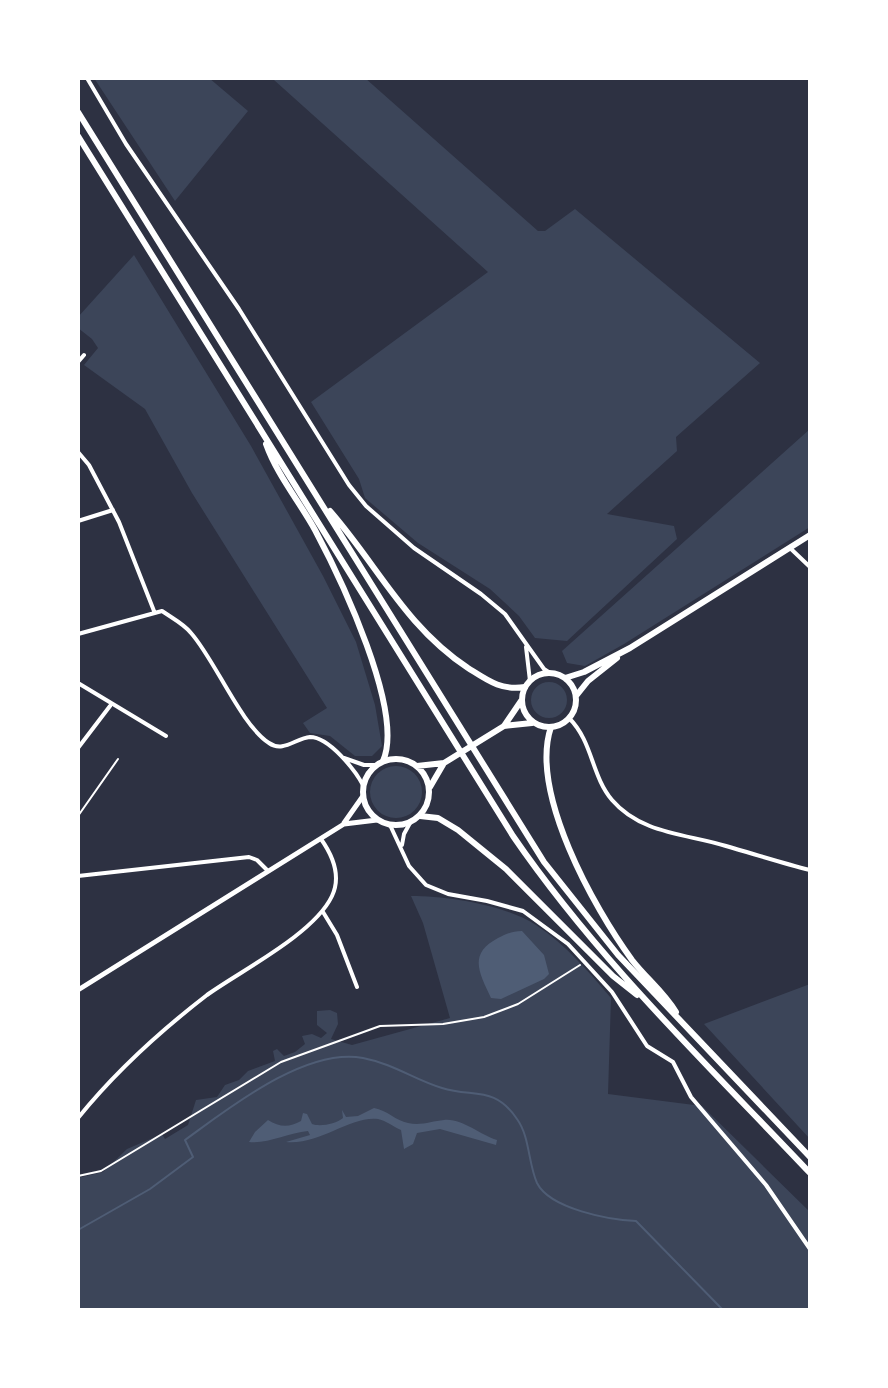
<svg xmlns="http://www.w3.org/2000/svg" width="888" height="1388" font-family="'Zilla Slab',serif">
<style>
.green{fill:#3c4559}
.water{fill:#4f5d75}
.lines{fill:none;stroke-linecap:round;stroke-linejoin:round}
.stream{stroke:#4f5d75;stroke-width:2}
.path{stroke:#fff;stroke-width:2}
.minor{stroke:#fff;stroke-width:4}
.tertiary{stroke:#fff;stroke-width:4}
.secondary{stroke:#fff;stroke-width:5}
.primary{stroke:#fff;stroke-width:6}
.trunk{stroke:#fff;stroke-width:6}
</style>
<rect width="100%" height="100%" fill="#2d3142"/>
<path class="green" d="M 94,78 L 209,78 L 248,111 L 175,201 Z
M 276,78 L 365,78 L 538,231 L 545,231 L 575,209 L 760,363 L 676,437 L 677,451 L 607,514 L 674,526 L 677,539 L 567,641 L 535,638 L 519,616 L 490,589 L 418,543 L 365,498 L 359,479 L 311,402 L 488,272 L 274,80 Z
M 134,255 L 251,446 L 323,576 L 356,642 L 375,705 L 382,746 L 372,756 L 355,756 L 330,736 L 310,733 L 303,723 L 327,708 L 192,493 L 145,409 L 84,365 L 98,348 L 92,339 L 78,328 L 78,317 Z
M 810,429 L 810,527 L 624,644 L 585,666 L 567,663 L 562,651 Z
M531 700a18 18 0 1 1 36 0a18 18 0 1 1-36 0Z
M370 792a26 26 0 1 1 52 0a26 26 0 1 1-52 0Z
M 411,896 C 448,896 505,905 536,925 C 565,944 589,972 611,998 L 608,1094 L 702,1106 L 810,1212 L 810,1310 L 78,1310 L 78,1178 L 103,1172 L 127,1149 L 162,1134 L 165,1139 L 188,1125 L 196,1100 L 217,1097 L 225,1085 L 239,1080 L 248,1071 L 275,1061 L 273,1051 L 277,1049 L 284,1056 L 295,1052 L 305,1044 L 302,1036 L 312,1034 L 321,1038 L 327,1033 L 317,1025 L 317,1011 L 330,1010 L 337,1013 L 338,1024 L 331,1039 L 352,1045 L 450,1018 L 423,923 Z
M 810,984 L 810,1139 L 704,1024 Z"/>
<path class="water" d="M 522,931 L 544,955 L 549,974 L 544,979 L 501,999 L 491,998 C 479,972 468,954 498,938 C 506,934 512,931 522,931 Z
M 374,1108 C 387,1110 396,1121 408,1123 C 421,1126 432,1121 444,1120 C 462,1118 480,1135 497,1140 L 496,1145 L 440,1129 L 417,1133 L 413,1144 L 404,1149 L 401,1130 C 394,1127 385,1120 378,1119 C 349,1116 321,1145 286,1142 L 310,1135 L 308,1131 C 288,1133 268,1144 249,1142 L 255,1132 L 268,1120 C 279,1127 289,1128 301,1121 L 303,1113 L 307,1114 L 312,1124 C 320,1127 336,1124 343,1118 L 342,1110 L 346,1117 L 358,1116 Z"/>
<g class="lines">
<path class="stream" d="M 78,1230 L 150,1189 L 193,1157 L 185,1140 C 228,1109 305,1047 363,1058 C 394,1064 415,1080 442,1088 C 473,1098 494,1085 517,1119 C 530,1137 528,1163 537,1183 C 550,1209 610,1220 636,1221 L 723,1310"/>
<path class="path" d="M 78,816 L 118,759
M 78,1176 L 101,1171 L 281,1062 L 380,1026 L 443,1024 L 484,1017 L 518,1004 L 580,965"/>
<path class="minor" d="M 78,362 L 84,355
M 78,452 L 89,465 L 119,522 L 154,611
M 78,521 L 113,510
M 790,548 L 810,567
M 78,634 L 162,611 C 172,618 184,624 191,633 C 215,660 241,725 269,743 C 283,753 296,738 310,737 C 329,737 355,770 363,785
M 78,683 L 166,736
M 569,718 C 593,742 591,775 612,800 C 641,834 687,834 726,846 C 754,854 782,863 810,870
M 78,748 L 110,706
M 344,758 L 364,765 L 377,765
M 390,825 L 409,866 L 426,885 L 448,894 L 487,901 L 523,911 L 568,944 L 612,992 L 647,1046 L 673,1062 L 691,1097 L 766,1185 L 810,1249
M 402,845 L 404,834 L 410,823
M 78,876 L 249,857 L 257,860 L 268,871
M 323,912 L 337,935 L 357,987
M 78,1118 C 116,1071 159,1032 207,995 C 242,970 314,934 332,896 C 341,877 333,856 321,839"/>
<path class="tertiary" d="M 87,78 L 126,144 L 239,309 L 349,485 L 366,506 L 414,548 L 481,594 L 505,614 L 544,669 L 550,673
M 526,647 L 530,681"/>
<path class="secondary" d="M 344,823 L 363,796
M 78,990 L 344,824 L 377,820"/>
<path class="primary" d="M522 700a27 27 0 1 1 54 0a27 27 0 1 1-54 0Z
M 565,678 L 584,672 L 630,648 L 810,535
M 576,696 L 588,681 L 617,658
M 504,726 L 532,723
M363 792a33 33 0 1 1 66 0a33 33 0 1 1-66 0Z
M 417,766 L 444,763 L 504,726 L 521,701
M 430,787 L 444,763"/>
<path class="trunk" d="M 78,112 L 544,862 L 618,955 L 810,1157
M 78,136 L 513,836 C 598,960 707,1064 810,1173
M 266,444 C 277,475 299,501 315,530 C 340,577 405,712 383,761
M 330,511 C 378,566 405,626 468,668 C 487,680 501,691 525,687
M 551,727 C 529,792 594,908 632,960 C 646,978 664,992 676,1012
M 420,816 L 438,818 L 458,830 L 506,869 L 613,976 L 637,995"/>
</g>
<rect width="888" height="1388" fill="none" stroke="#ffffff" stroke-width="160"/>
</svg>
